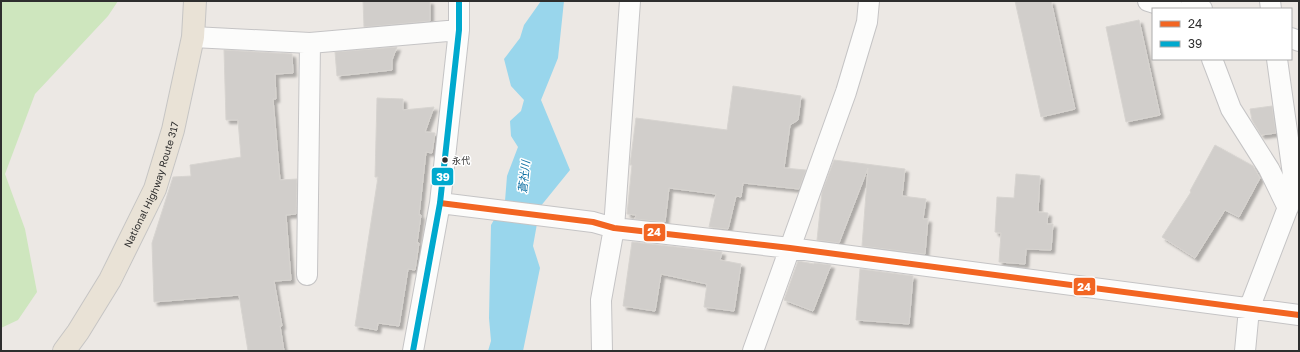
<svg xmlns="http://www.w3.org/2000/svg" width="1300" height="352" font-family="'Golos Text','Noto Sans JP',sans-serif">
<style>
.green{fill:#cee6be}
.water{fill:#99d6ec}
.building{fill:#d1cecb;stroke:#d7d4d0;filter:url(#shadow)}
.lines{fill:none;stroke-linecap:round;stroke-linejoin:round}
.minor-casing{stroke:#c5c4c5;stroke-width:22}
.trunk-casing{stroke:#c6c5c4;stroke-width:24}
.minor{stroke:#fcfcfb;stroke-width:20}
.trunk{stroke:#e9e2d6;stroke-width:22}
.bus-1-casing{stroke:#fff;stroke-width:9}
.bus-2-casing{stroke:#fff;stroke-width:9}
.bus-1{stroke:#f26522;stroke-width:6}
.bus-2{stroke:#00a9ce;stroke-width:6}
.bus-dot{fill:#2e2e2e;stroke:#fff;stroke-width:1.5}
.labels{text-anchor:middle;stroke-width:3;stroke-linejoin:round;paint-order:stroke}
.bus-label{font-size:9px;fill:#2e2e2e;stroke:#fff;text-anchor:start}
.street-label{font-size:10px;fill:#2e2e2e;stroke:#fff}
.water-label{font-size:11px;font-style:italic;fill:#0d6fa3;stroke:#fff}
.line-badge{stroke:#fff;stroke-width:1.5}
.badge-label{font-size:11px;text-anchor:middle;font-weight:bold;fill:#fff}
</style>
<defs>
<filter id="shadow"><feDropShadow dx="3.5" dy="3.5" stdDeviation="1" flood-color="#0004"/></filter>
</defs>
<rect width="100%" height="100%" fill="#ece8e4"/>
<path class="green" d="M 1,1 L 118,1 L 108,16 L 35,94 L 5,174 L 25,229 L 37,292 L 18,320 L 1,328 Z"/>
<path class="water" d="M 541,1 L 564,1 L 558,58 L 541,100 L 570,170 L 540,207 L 533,246 L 540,268 L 523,351 L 488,351 L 491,341 L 489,318 L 491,225 L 505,201 L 507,176 L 518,147 L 511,136 L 510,121 L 521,111 L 524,100 L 511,86 L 504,59 L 520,38 L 524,25 Z"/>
<path class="building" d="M 363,1 L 430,1 L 430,21 L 364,27 Z
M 1015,1 L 1051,1 L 1075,109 L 1041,117 Z
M 1139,20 L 1160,115 L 1126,122 L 1106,27 Z
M 397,47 L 392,60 L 392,70 L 337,76 L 335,52 Z
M 224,50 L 292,54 L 293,73 L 275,74 L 276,99 L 273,99 L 280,180 L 297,179 L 296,214 L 286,215 L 291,280 L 274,281 L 282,326 L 280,326 L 284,351 L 248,351 L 239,295 L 154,302 L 152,243 L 173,177 L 191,176 L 190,165 L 241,157 L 238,120 L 226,120 Z
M 733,86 L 801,96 L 798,120 L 790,125 L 784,168 L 806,170 L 799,189 L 743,183 L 741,197 L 736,196 L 728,229 L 709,227 L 716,194 L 669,188 L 665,222 L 635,219 L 636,215 L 627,214 L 632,165 L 630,165 L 636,118 L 727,130 Z
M 377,98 L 403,99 L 403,110 L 434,107 L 425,132 L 435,133 L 432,153 L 426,152 L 419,215 L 421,215 L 417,243 L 419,243 L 415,270 L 408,269 L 399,326 L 378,323 L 377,330 L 355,326 L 378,177 L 375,177 Z
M 1272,106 L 1276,133 L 1261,135 L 1252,120 L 1250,109 Z
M 1215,145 L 1253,166 L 1260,178 L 1239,217 L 1225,210 L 1195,258 L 1162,237 L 1191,192 L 1190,191 Z
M 834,160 L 905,169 L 902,196 L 926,199 L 923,219 L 928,219 L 925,254 L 862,246 L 868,168 L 839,243 L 817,240 L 822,192 Z
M 1016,174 L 1040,176 L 1038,212 L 1048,213 L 1047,224 L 1053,224 L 1051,250 L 1026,249 L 1025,264 L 999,262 L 1001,233 L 995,232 L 997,197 L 1014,198 Z
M 632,242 L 722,252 L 720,260 L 741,264 L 734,311 L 704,307 L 707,284 L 661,274 L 655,311 L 623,306 Z
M 798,261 L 814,264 L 814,263 L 831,265 L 813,311 L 784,300 Z
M 860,269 L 913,276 L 909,324 L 856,320 Z"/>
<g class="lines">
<g class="minor-casing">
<path id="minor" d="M 1148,1 L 1174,9
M 1270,1 L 1271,9
M 1189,9 L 1198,8 L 1202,9
M 193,37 L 310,43 L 459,30
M 1291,38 L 1299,41
M 1212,59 L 1231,109 L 1269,169 L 1288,208
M 440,203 L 593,222 L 614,228 L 790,248 L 1299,315
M 307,275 L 310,43
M 413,351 L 440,203 L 459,30 L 459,1
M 602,351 L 601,300 L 614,228 L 630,1
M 753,351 L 846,92 L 867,22 L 869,1
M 1245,351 L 1249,309 L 1295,189 L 1277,59"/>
</g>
<g class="trunk-casing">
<g id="trunk">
<path id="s1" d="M 64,351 L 78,332 L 110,280 L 155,189 L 173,130 L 193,37 L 195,1"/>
</g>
</g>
<use href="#minor" class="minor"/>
<use href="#trunk" class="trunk"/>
<g class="bus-1-casing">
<path id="bus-1" d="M 440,203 L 593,222 L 614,228 L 790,248 L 1299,315"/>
</g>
<g class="bus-2-casing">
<path id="bus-2" d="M 413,351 L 440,203 L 459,30 L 459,1"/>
</g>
<use href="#bus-1" class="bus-1"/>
<use href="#bus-2" class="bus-2"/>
</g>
<circle class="bus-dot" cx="445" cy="160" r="3.5"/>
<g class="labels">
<g class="bus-label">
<text x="452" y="164">永代</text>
</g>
<g class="street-label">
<text dy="4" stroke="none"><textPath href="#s1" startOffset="189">National Highway Route 317</textPath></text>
</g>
<g class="water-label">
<text transform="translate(524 177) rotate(-84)" y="4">蒼社川</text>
</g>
</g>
<g class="line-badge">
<rect x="431" y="167" width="23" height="19" rx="4" fill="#00a9ce"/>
<rect x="643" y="223" width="23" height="19" rx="4" fill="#f26522"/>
<rect x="1073" y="277" width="23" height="19" rx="4" fill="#f26522"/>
</g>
<g class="badge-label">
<text x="443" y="181">39</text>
<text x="654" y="236">24</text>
<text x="1084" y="291">24</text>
</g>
<rect width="1300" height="352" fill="none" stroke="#2e2e2e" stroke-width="4"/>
<rect x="1152" y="8" width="140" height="52" fill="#ffffff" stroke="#ababab"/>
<rect x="1160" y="21" width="20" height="6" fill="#f26522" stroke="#ababab"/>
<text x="1188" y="28" font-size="12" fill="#2e2e2e">24</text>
<rect x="1160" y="41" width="20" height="6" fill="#00a9ce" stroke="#ababab"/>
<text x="1188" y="48" font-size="12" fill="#2e2e2e">39</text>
</svg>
